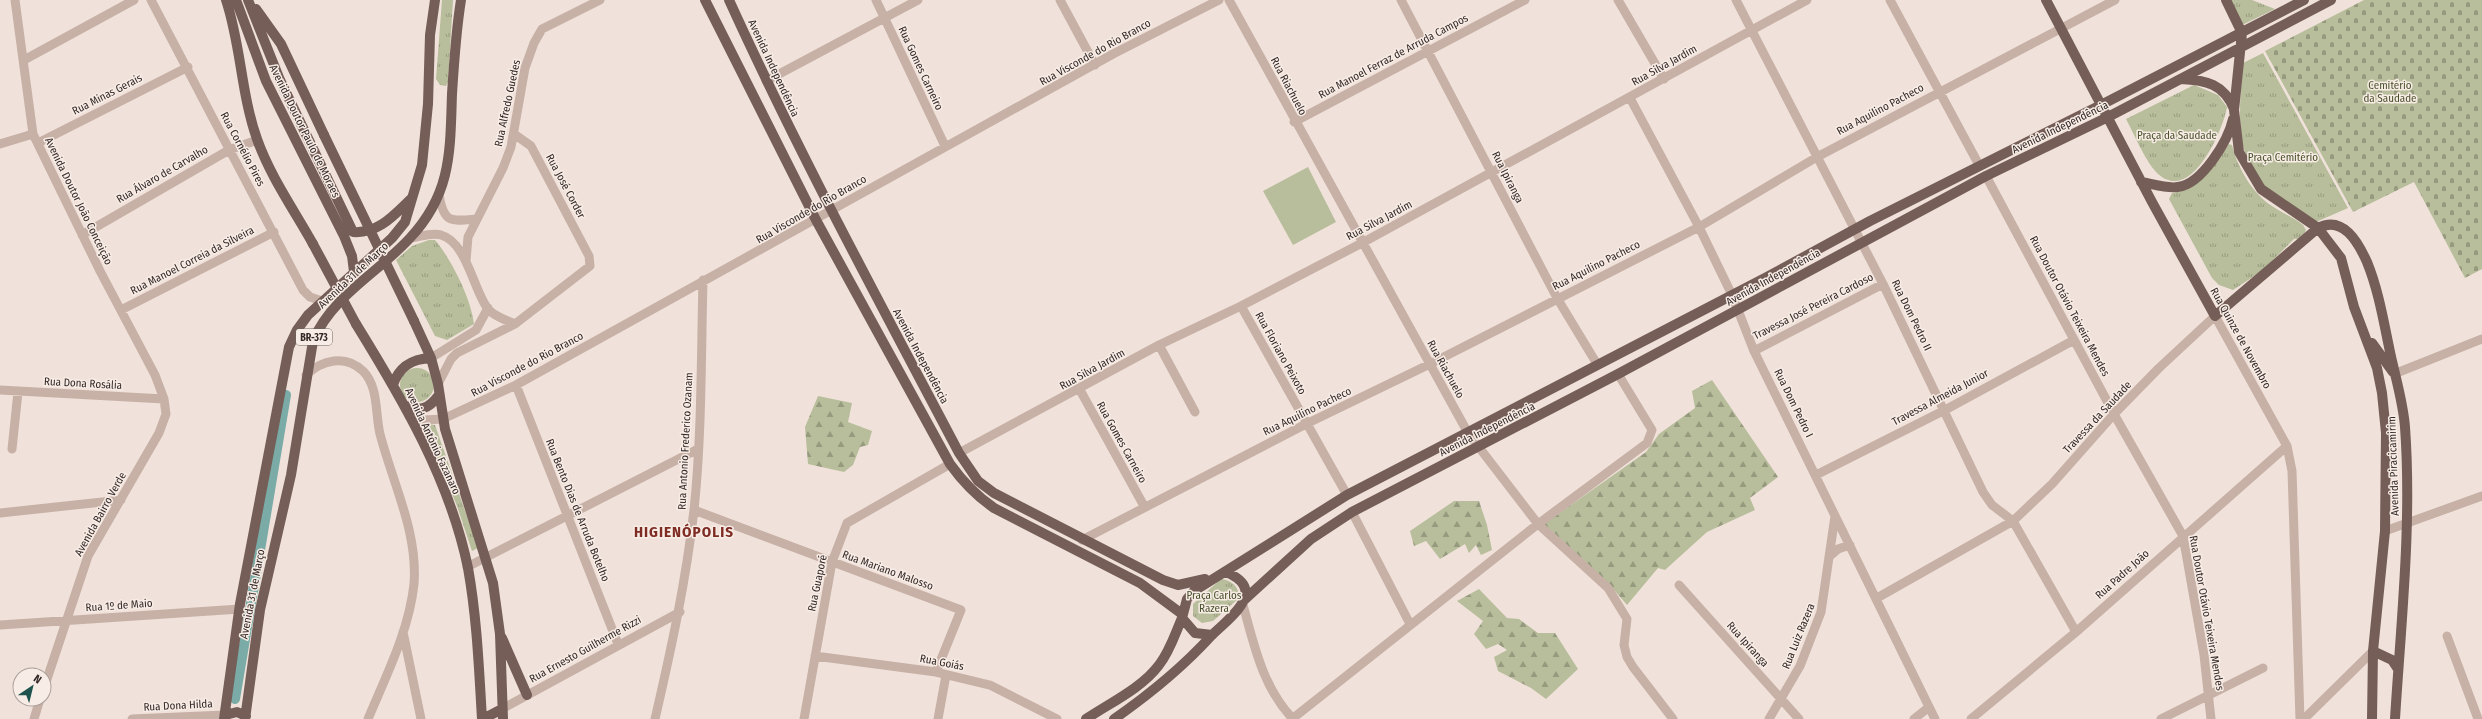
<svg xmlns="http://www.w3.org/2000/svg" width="2482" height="719" font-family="'Fira Sans Condensed',sans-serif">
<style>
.grass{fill:url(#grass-tufts)}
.forest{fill:url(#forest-firs)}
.cemetery{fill:url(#cemetery-stones)}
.pitch{fill:#b8be9b}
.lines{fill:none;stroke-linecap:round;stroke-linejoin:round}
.canal{stroke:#7aaba6;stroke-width:10}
.minor{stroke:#c7b0a6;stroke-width:9}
.major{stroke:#755e58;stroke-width:10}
.major-bridge{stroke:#755e58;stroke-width:10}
.labels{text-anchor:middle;stroke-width:3;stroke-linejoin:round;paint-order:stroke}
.shield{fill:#f8ede6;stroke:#6f6460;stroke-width:1}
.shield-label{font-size:10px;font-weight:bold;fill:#342927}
.street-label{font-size:11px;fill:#342927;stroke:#f8ede6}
.park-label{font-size:11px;fill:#49512c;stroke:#f8ede6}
.district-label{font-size:15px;font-weight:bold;letter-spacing:1px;fill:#7e2c24;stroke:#f8ede6}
</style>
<defs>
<pattern id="grass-tufts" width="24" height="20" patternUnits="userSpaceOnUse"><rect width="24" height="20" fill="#b8be9b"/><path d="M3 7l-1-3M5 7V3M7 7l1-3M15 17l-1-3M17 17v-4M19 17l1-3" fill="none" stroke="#969a7e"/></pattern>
<pattern id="forest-firs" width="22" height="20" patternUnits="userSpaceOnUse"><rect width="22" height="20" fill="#b8be9b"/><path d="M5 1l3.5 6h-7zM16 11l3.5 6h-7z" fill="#969a7e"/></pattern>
<pattern id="cemetery-stones" width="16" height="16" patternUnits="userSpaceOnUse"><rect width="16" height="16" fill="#b8be9b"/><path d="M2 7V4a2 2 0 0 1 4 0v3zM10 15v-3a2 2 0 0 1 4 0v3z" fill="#969a7e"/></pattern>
</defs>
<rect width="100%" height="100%" fill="#f0e2da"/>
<path class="grass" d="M 442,0 L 453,0 L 448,82 L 446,86 L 440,85 L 436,79 Z
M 2230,0 L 2252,0 L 2275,9 L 2242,25 Z
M 2263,53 L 2348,208 L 2316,222 C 2302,212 2271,195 2261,183 C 2233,149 2240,104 2243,63 Z
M 2194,85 L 2218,95 L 2227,107 C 2223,131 2190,207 2156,172 C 2145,160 2134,134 2126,119 Z
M 2228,144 L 2232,145 C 2237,166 2251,191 2269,204 C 2280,212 2293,217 2303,225 L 2306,230 L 2302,239 L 2294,239 L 2262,271 L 2233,290 L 2219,285 L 2212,278 L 2169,199 L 2172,193 C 2200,190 2215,166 2228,144 Z
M 429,240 L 435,240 C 451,259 471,298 474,324 L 447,340 L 435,336 L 396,260 L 412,246 Z
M400 385a17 17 0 1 1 34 0a17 17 0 1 1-34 0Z
M 427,424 L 435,425 L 478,548 L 472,551 L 457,506 L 426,431 Z
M 1221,579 C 1231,580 1241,587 1238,599 L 1213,621 L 1202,623 L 1193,616 L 1193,604 Z"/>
<path class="forest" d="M 1712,380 L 1778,477 L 1750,498 L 1755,510 L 1707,532 L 1665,570 L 1658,568 L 1627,605 L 1608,583 L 1544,524 L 1646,452 L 1659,434 L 1695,408 L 1692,391 Z
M 818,396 L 852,403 L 848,422 L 872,431 L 868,445 L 860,447 L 853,465 L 844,472 L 808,464 L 805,427 Z
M 1454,501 L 1479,501 L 1487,525 L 1492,550 L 1481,555 L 1476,545 L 1469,553 L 1465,544 L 1440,559 L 1426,541 L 1414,546 L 1410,531 Z
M 1479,589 L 1507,618 L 1519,619 L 1538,633 L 1555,633 L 1578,669 L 1546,699 L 1531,688 L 1498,671 L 1494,657 L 1507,650 L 1498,644 L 1486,649 L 1474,634 L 1483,621 L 1457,601 Z"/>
<path class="cemetery" d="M 2364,0 L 2482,0 L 2482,269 L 2465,278 L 2414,182 L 2353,212 L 2265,51 Z"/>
<path class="pitch" d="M 1308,167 L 1336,222 L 1293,245 L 1263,191 Z"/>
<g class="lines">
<path class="canal" d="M 235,699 L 286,395"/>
<path class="minor" d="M 15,0 L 33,134 L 100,271 L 155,375 L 164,399 L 166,414 L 159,433 L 88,556 L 44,688
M 151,0 L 303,290 L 310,297 L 322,301
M 876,0 L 945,146
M 1060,0 L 1095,65
M 1229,0 L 1468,433 L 1538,524 L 1608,588 L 1627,619 L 1624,645 L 1627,657 L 1633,667 L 1673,719
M 1401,0 L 1557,298 L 1597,364
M 1618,0 L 1664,79
M 1736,0 L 1883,284 L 1983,492 L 1992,505 L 2013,521 L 2076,632
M 1890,0 L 1979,165
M 24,60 L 134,0
M 766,81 L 918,0
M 1630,98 L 1699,227 L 1732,295 L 1754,351 L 1935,719
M 1294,122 L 1525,0
M 38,143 L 188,67
M 0,144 L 33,134
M 1986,176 L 2114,414 L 2183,536 L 2204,655 L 2211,719
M 439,195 C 444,224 451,221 477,219
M 82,235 L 229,150 L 257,140
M 410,238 C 419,237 432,232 441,235 C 467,242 474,292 488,309 C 495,317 506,320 515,324
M 466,261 L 468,237 L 503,168 L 511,147 L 525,68 L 534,43 L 542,29 L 600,0
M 1241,306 L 1347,495
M 121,310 L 274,232
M 1159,345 L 1195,412
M 1754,351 L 1883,284
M 431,358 L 476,330 L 488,308
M 2394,374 L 2482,339
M 306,375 C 322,360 345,354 363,371 C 379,387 375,414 380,434 C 393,484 418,532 414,584 C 409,631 386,676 368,719
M 438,384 L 451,359 L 457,353 L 515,324 L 590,266 L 589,256 L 531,146 L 514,134
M 516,385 L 618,644
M 0,390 L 164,399
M 1080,390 L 1144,506
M 409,416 L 424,420 L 443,419 L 516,385 L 1113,54 L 1219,0
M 12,449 L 18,392
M 959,453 L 1159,345 L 1241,306 L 1362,243 L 1807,0
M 1816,475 L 1945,410 L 2074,340
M 694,510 L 961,610 L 936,672
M 1352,512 L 1410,624
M 0,513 L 121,500
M 2385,531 L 2482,496
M 1082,540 L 1306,424 L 1430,364 L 1699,227 L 1817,157 L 2115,0
M 1831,555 L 1838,549 L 1850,545
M 467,567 L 698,449
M 1679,585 L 1799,719
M 1877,598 L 2013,521 L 2052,484 L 2114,414 L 2159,368 L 2215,316 L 2287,446 L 2292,471 L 2300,719
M 1243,605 C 1254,645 1263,688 1293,719
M 0,625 L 240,609
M 403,632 L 421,719
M 2447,636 L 2478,719
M 815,656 L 936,672 L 990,685 L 1057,719
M 502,709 L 680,612
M 34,719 L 40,699
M 132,719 L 225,715
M 655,719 C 671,650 686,581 694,510 C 702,434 701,357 703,280
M 804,719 L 832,562 L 847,523 L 950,464
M 938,719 L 946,675
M 1292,719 L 1538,524 L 1647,443 L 1652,430 L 1618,374
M 1769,719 L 1800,666 L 1821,612 L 1835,516
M 1914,719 L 1929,707
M 1971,719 L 2076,632 L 2287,446
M 2161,719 L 2263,668
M 2304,719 L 2373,651"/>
<path class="major" d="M 226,0 C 241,45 241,94 257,139 C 270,176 294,210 313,244
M 236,0 L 266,81 L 344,236 L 352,256 L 354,272
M 248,0 L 280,80 L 353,232 C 379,234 395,214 412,198
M 705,0 L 816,220 L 950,464 C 963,482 975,495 994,508 L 1140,583 L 1182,614
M 729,0 C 799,154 880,303 959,453 L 978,481 L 994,493 L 1163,580 L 1178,585 L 1205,579
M 2046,0 L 2152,202 L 2215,316 L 2318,228 C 2343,215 2358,242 2367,262 C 2378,289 2383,318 2389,347 C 2394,373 2403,400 2405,427 C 2412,524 2401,622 2395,719
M 2226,0 L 2242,33 L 2234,110 L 2239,152 L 2261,189 L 2318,228 L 2341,258 L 2354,307 L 2377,368 L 2382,393 L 2386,433 L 2385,531 L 2373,651 L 2372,719
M 256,9 L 281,44 L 324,135
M 2181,79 C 2206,80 2224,84 2234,109
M 2141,182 C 2153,184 2167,189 2178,187 C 2202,184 2228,141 2233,119
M 414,321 L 431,358 L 438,384 L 445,429 L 493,583 L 500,634 L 503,719
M 356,324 C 403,400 450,480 468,568 C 477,618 479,669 482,719
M 2372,343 L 2393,372
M 393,385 C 399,366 412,359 431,358
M 404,405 C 420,412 429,409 439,395
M 1226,572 C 1268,590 1232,616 1212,635 L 1195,633 L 1182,618 L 1187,599 L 1194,591 L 1347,495 L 1767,277 L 1870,221 L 2101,105 L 2304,0
M 1243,601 L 1311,539 L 1352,512 L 1618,374 L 1986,176 L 2108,117 L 2331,0
M 502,638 L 527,695
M 2373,651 L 2392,660 L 2398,669
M 225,715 L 237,712 L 246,716
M 224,719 L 240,604 L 289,347 L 297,330 L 308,315 L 392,238 L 405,222 L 422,165 L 428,104 L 430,35 L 435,0
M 245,719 L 260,610 L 291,475 L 313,341 C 332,296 378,273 410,238 C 452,193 450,151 452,94 C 454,62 456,31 461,0
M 483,719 L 502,709
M 1086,719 C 1110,703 1142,688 1159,665 C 1170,651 1175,634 1182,618
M 1114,719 C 1150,694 1182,668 1212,635"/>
<path class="major-bridge" d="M 324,135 L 414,321
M 313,244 L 356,324"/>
</g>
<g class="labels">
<rect class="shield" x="296" y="329" width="36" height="16" rx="3"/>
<g class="shield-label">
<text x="314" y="341">BR-373</text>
</g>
<g class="street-label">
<text transform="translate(1095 52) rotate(-29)" y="4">Rua Visconde do Rio Branco</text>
<text transform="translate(1393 56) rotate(-28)" y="4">Rua Manoel Ferraz de Arruda Campos</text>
<text transform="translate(1664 65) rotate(-29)" y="4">Rua Silva Jardim</text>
<text transform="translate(774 68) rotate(65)" y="4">Avenida Independência</text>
<text transform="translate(921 68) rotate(65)" y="4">Rua Gomes Carneiro</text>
<text transform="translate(1289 86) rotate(62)" y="4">Rua Riachuelo</text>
<text transform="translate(107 94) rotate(-27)" y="4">Rua Minas Gerais</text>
<text transform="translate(507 103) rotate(-78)" y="4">Rua Alfredo Guedes</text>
<text transform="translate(1880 109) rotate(-28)" y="4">Rua Aquilino Pacheco</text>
<text transform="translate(2060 127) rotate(-26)" y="4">Avenida Independência</text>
<text transform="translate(305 131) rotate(64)" y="4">Avenida Doutor Paulo de Moraes</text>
<text transform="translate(243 149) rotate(62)" y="4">Rua Cornélio Pires</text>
<text transform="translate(162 174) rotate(-30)" y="4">Rua Álvaro de Carvalho</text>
<text transform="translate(1508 177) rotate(63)" y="4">Rua Ipiranga</text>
<text transform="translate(566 186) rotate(62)" y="4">Rua José Corder</text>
<text transform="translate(79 201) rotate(64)" y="4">Avenida Doutor João Conceição</text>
<text transform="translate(811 209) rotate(-30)" y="4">Rua Visconde do Rio Branco</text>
<text transform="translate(1379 220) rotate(-28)" y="4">Rua Silva Jardim</text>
<text transform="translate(192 260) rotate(-27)" y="4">Rua Manoel Correia da Silveira</text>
<text transform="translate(1596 265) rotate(-27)" y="4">Rua Aquilino Pacheco</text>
<text transform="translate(353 275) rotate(-43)" y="4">Avenida 31 de Março</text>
<text transform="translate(1773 277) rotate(-29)" y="4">Avenida Independência</text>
<text transform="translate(1813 306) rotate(-27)" y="4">Travessa José Pereira Cardoso</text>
<text transform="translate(2070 306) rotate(62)" y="4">Rua Doutor Otávio Teixeira Mendes</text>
<text transform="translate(1912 315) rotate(64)" y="4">Rua Dom Pedro II</text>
<text transform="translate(2241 338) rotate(61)" y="4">Rua Quinze de Novembro</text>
<text transform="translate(1281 353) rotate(61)" y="4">Rua Floriano Peixoto</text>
<text transform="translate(921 356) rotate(62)" y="4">Avenida Independência</text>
<text transform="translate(527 364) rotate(-28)" y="4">Rua Visconde do Rio Branco</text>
<text transform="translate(1092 369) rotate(-29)" y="4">Rua Silva Jardim</text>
<text transform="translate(1446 369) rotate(61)" y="4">Rua Riachuelo</text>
<text transform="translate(83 383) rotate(3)" y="4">Rua Dona Rosália</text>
<text transform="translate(1940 397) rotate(-28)" y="4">Travessa Almeida Junior</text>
<text transform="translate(1794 403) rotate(64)" y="4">Rua Dom Pedro I</text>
<text transform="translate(1307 411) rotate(-26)" y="4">Rua Aquilino Pacheco</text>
<text transform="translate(2097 417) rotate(-47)" y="4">Travessa da Saudade</text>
<text transform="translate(1487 429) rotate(-27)" y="4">Avenida Independência</text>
<text transform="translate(433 441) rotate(65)" y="4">Avenida Antônio Fazanaro</text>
<text transform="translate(685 441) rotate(-87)" y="4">Rua Antonio Frederico Ozanam</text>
<text transform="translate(1122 442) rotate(61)" y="4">Rua Gomes Carneiro</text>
<text transform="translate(2393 466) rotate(-92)" y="4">Avenida Piracicamirim</text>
<text transform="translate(578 510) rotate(68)" y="4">Rua Bento Dias de Arruda Botelho</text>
<text transform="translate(100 514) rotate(-61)" y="4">Avenida Bairro Verde</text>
<text transform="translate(888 570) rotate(20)" y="4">Rua Mariano Malosso</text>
<text transform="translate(2122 574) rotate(-42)" y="4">Rua Padre João</text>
<text transform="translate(817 583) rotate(-78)" y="4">Rua Guaporé</text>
<text transform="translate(252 594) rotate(-79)" y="4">Avenida 31 de Março</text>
<text transform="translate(119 605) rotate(-4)" y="4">Rua 1º de Maio</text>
<text transform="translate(2207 613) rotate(80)" y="4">Rua Doutor Otávio Teixeira Mendes</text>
<text transform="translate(1798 636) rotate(-68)" y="4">Rua Luiz Razera</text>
<text transform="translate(1748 644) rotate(48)" y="4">Rua Ipiranga</text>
<text transform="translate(585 649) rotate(-29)" y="4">Rua Ernesto Guilherme Rizzi</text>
<text transform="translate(942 662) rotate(11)" y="4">Rua Goiás</text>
<text transform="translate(178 705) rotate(-3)" y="4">Rua Dona Hilda</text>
</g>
<g class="park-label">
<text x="2390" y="89">Cemitério<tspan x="2390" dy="13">da Saudade</tspan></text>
<text x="2177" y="139">Praça da Saudade</text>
<text x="2283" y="161">Praça Cemitério</text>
<text x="1214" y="599">Praça Carlos<tspan x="1214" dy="13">Razera</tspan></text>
</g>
<g class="district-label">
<text x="684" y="537">HIGIENÓPOLIS</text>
</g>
</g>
<g transform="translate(32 687) rotate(35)"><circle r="19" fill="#f8ede6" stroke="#aa9f9a"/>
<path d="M0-3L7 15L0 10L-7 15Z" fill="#1f534e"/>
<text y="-6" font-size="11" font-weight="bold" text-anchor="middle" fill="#342927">N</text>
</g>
</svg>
